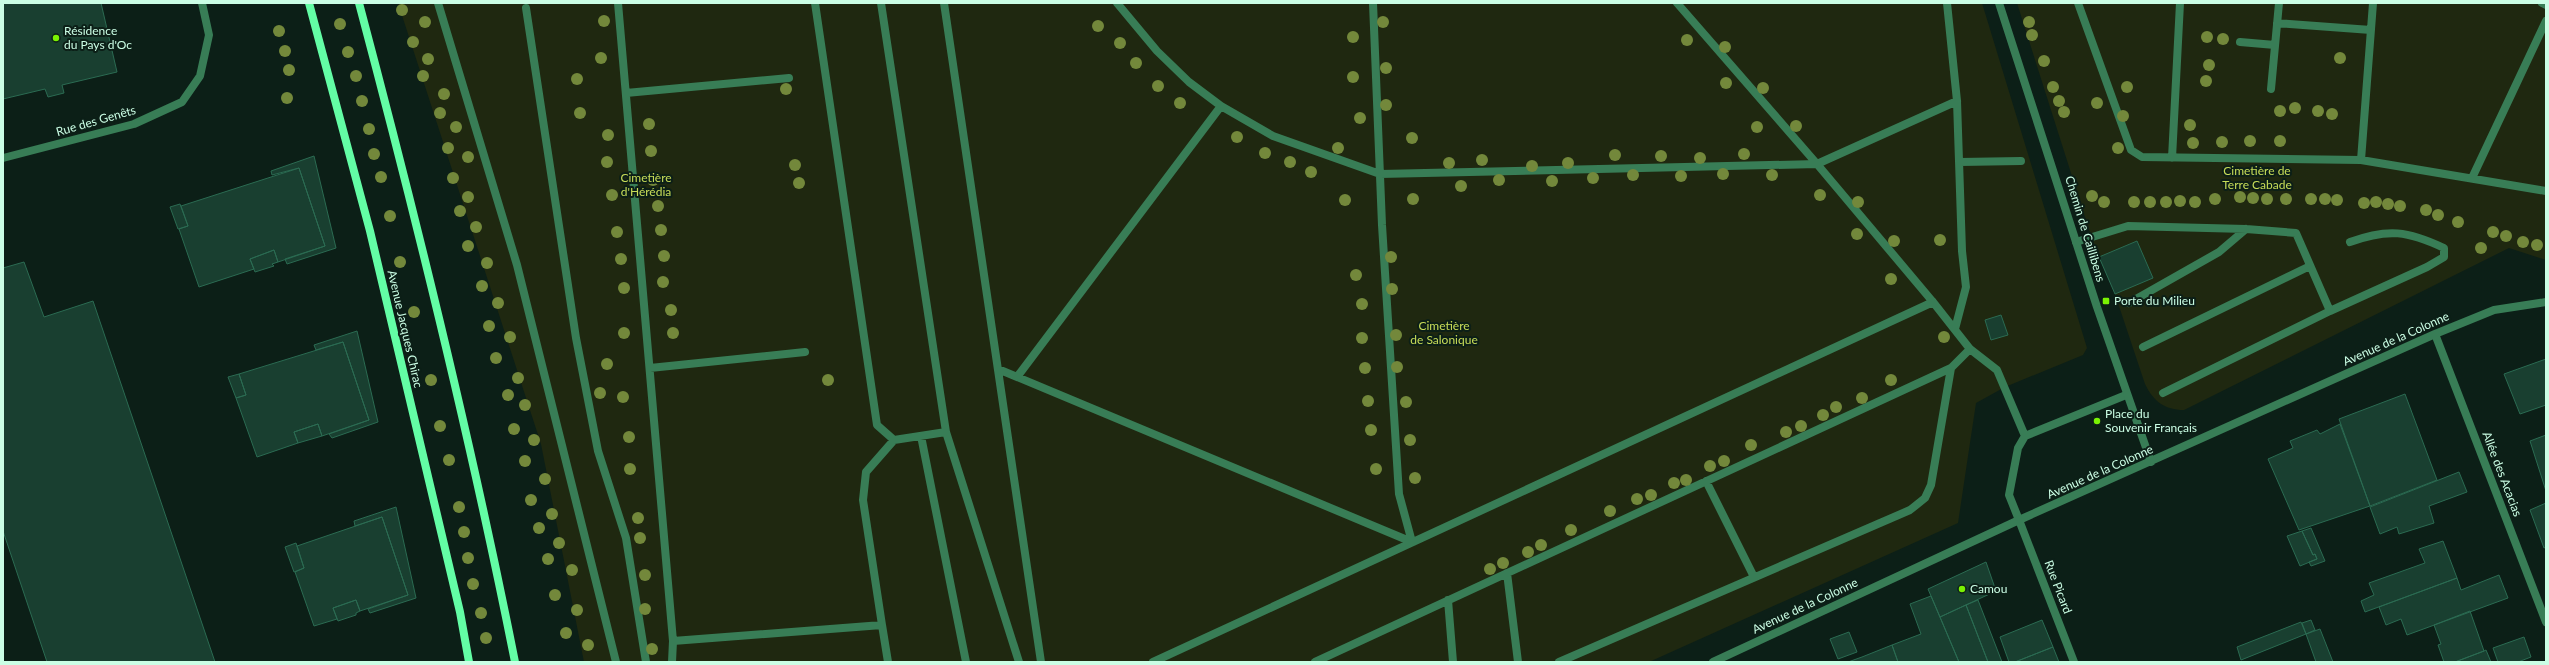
<svg xmlns="http://www.w3.org/2000/svg" width="2549" height="665" font-family="Lato,sans-serif">
<style>
.green{fill:#1f2810}
.building{fill:#193f30;stroke:#2b6b52}
.lines{fill:none;stroke-linecap:round;stroke-linejoin:round}
.lane{stroke:#387d56;stroke-width:8}
.street{stroke:#387d56;stroke-width:8}
.secondary{stroke:#63fda5;stroke-width:8}
.tree{fill:#73883b}
.poi-dot{fill:#7af203;stroke:#0c1f17;stroke-width:1.5}
.labels{text-anchor:middle;stroke-width:4;stroke-linejoin:round;paint-order:stroke}
.poi-label{font-size:12px;fill:#cbfee5;stroke:#0c1f17;text-anchor:start}
.street-label{font-size:12px;fill:#cbfee5;stroke:#0c1f17}
.park-label{font-size:12px;fill:#c8dd58;stroke:#0c1f17}
</style>
<rect width="100%" height="100%" fill="#0c1f17"/>
<path class="green" d="M 398,3 L 1982,3 L 2087,348 L 2083,355 L 2005,387 L 1976,403 L 1958,523 L 1649,662 L 584,662 L 541,444 Z
M 2017,3 L 2546,3 L 2546,260 L 2509,248 L 2184,410 C 2165,410 2153,401 2145,384 L 2115,294 L 2091,236 Z"/>
<path class="building" d="M 3,3 L 101,3 L 117,72 L 62,85 L 64,93 L 48,97 L 45,89 L 3,99 Z
M 314,156 L 336,248 L 287,264 L 285,259 L 325,246 L 299,168 L 272,175 L 271,171 Z
M 299,168 L 325,246 L 278,262 L 274,250 L 250,259 L 254,269 L 199,287 L 179,229 L 188,226 L 181,206 Z
M 180,204 L 188,226 L 178,229 L 170,207 Z
M 2137,241 L 2153,278 L 2115,294 L 2099,257 Z
M 274,250 L 278,262 L 272,264 L 274,266 L 255,272 L 250,259 Z
M 24,262 L 44,317 L 93,301 L 215,662 L 47,662 L 3,531 L 3,268 Z
M 2001,315 L 2008,335 L 1991,340 L 1985,320 Z
M 357,331 L 378,422 L 332,438 L 329,434 L 369,420 L 343,342 L 316,350 L 314,345 Z
M 343,342 L 369,420 L 322,436 L 318,424 L 294,432 L 298,443 L 257,457 L 236,398 L 246,395 L 239,374 Z
M 2546,359 L 2546,405 L 2520,414 L 2504,374 Z
M 239,374 L 246,395 L 236,398 L 228,377 Z
M 2405,394 L 2437,480 L 2370,506 L 2339,419 Z
M 318,424 L 322,436 L 298,443 L 294,432 Z
M 2340,424 L 2370,506 L 2299,530 L 2268,459 L 2293,448 L 2290,441 L 2317,430 L 2320,434 Z
M 2546,435 L 2546,491 L 2530,441 Z
M 2459,472 L 2467,492 L 2429,506 L 2434,523 L 2399,534 L 2397,527 L 2380,534 L 2370,507 Z
M 2546,503 L 2546,547 L 2544,548 L 2530,510 Z
M 396,507 L 416,598 L 370,613 L 368,609 L 408,595 L 382,517 L 355,526 L 354,521 Z
M 382,517 L 408,595 L 360,611 L 356,600 L 333,608 L 337,619 L 314,626 L 295,572 L 304,568 L 297,546 Z
M 2311,528 L 2325,561 L 2311,566 L 2309,562 L 2317,559 L 2315,554 L 2313,555 L 2302,531 Z
M 2302,531 L 2313,555 L 2315,554 L 2317,559 L 2300,566 L 2287,536 Z
M 2443,541 L 2457,578 L 2365,612 L 2361,601 L 2374,595 L 2369,583 L 2425,563 L 2419,549 Z
M 296,543 L 304,568 L 294,572 L 285,547 Z
M 1986,562 L 1996,591 L 1940,617 L 1928,589 Z
M 2499,575 L 2508,598 L 2407,635 L 2401,619 L 2386,625 L 2379,607 L 2457,578 L 2461,590 Z
M 1931,596 L 1959,662 L 1898,662 L 1892,645 L 1921,634 L 1910,604 Z
M 356,600 L 360,611 L 356,613 L 356,615 L 338,621 L 333,608 Z
M 1978,600 L 2002,662 L 1988,662 L 1966,605 Z
M 1966,605 L 1988,662 L 1959,662 L 1940,617 Z
M 2470,611 L 2484,651 L 2455,662 L 2444,662 L 2438,645 L 2441,644 L 2434,625 Z
M 2042,620 L 2053,647 L 2015,662 L 2009,662 L 2000,637 Z
M 2311,620 L 2315,630 L 2306,634 L 2302,623 Z
M 2301,622 L 2306,634 L 2241,660 L 2237,647 Z
M 2320,629 L 2333,662 L 2316,662 L 2306,634 Z
M 1849,632 L 1857,652 L 1838,659 L 1830,639 Z
M 2524,637 L 2531,657 L 2518,662 L 2498,662 L 2493,648 Z
M 1892,645 L 1898,662 L 1848,662 L 1862,657 Z
M 2053,647 L 2059,662 L 2015,662 Z
M 2486,650 L 2491,662 L 2455,662 L 2484,651 Z"/>
<g class="lines">
<path class="lane" d="M 438,3 L 517,265 L 616,662
M 618,3 L 673,641 L 672,662
M 815,3 L 877,425 L 894,440
M 881,3 L 946,432
M 944,3 L 1041,662
M 1117,3 L 1157,51 L 1189,82 L 1221,106 L 1273,136 L 1380,174 L 1817,164 L 1957,101
M 1947,3 L 1957,101 L 1962,251 L 1966,287 L 1955,329
M 2078,3 L 2131,150 L 2142,157 L 2361,160 L 2546,191
M 2542,3 L 2546,5
M 526,8 L 576,338 L 598,451 L 626,538 L 646,662
M 2277,23 L 2371,30
M 2240,42 L 2275,45
M 2271,89 L 2279,3
M 626,93 L 789,78
M 3,158 L 134,124 L 182,102 L 200,76 L 209,35 L 202,3
M 2172,158 L 2180,3
M 2361,160 L 2373,3
M 1960,162 L 2021,161
M 2472,178 L 2546,21
M 2076,242 L 2128,226 L 2246,229 L 2296,233 L 2330,311 L 2427,267 L 2444,257 L 2444,248 C 2408,231 2388,228 2350,242
M 2129,303 L 2219,252 L 2246,229
M 2143,347 L 2310,266
M 1970,349 L 1997,370 L 2025,436
M 650,368 L 805,352
M 998,369 L 1412,542 L 1399,494 L 1382,225 L 1373,3
M 1017,377 L 1221,106
M 2163,393 L 2330,311
M 921,436 L 966,662
M 1706,481 L 1754,577
M 2019,520 L 2009,495 L 2018,448 L 2025,436 L 2126,395
M 1507,573 L 1518,662
M 1448,600 L 1453,662
M 882,625 L 863,500 L 866,472 L 894,440 L 946,432 L 1019,662
M 673,641 L 882,625 L 888,662
M 1153,662 L 1933,302
M 1315,662 L 1951,368
M 1559,662 L 1910,510 L 1925,498 L 1931,485 L 1951,368 L 1970,349 L 1933,302 L 1817,164 L 1677,3"/>
<path class="street" d="M 1999,3 L 2097,307 L 2151,462
M 2435,334 L 2546,622
M 2019,520 L 2074,662
M 1713,662 L 2019,520 L 2435,334 L 2494,310 L 2546,302"/>
<path class="secondary" d="M 309,3 L 370,231 L 460,612 L 469,662
M 359,3 C 417,221 471,440 515,662"/>
</g>
<g class="tree">
<circle cx="402" cy="10" r="6"/>
<circle cx="604" cy="21" r="6"/>
<circle cx="425" cy="22" r="6"/>
<circle cx="1383" cy="22" r="6"/>
<circle cx="2029" cy="22" r="6"/>
<circle cx="340" cy="24" r="6"/>
<circle cx="1098" cy="26" r="6"/>
<circle cx="279" cy="31" r="6"/>
<circle cx="2032" cy="35" r="6"/>
<circle cx="1353" cy="37" r="6"/>
<circle cx="2207" cy="37" r="6"/>
<circle cx="2223" cy="39" r="6"/>
<circle cx="1687" cy="40" r="6"/>
<circle cx="413" cy="42" r="6"/>
<circle cx="1120" cy="43" r="6"/>
<circle cx="1725" cy="47" r="6"/>
<circle cx="285" cy="51" r="6"/>
<circle cx="348" cy="52" r="6"/>
<circle cx="601" cy="58" r="6"/>
<circle cx="2340" cy="58" r="6"/>
<circle cx="428" cy="59" r="6"/>
<circle cx="2044" cy="61" r="6"/>
<circle cx="1136" cy="63" r="6"/>
<circle cx="2209" cy="65" r="6"/>
<circle cx="1386" cy="68" r="6"/>
<circle cx="289" cy="70" r="6"/>
<circle cx="356" cy="76" r="6"/>
<circle cx="423" cy="76" r="6"/>
<circle cx="1353" cy="77" r="6"/>
<circle cx="577" cy="79" r="6"/>
<circle cx="2206" cy="81" r="6"/>
<circle cx="1726" cy="83" r="6"/>
<circle cx="1158" cy="86" r="6"/>
<circle cx="2053" cy="87" r="6"/>
<circle cx="2127" cy="87" r="6"/>
<circle cx="1763" cy="88" r="6"/>
<circle cx="786" cy="89" r="6"/>
<circle cx="444" cy="94" r="6"/>
<circle cx="287" cy="98" r="6"/>
<circle cx="362" cy="101" r="6"/>
<circle cx="2059" cy="101" r="6"/>
<circle cx="1180" cy="103" r="6"/>
<circle cx="2097" cy="103" r="6"/>
<circle cx="1386" cy="105" r="6"/>
<circle cx="2295" cy="108" r="6"/>
<circle cx="2280" cy="111" r="6"/>
<circle cx="2318" cy="111" r="6"/>
<circle cx="2064" cy="112" r="6"/>
<circle cx="440" cy="113" r="6"/>
<circle cx="580" cy="113" r="6"/>
<circle cx="2332" cy="114" r="6"/>
<circle cx="2123" cy="116" r="6"/>
<circle cx="1360" cy="118" r="6"/>
<circle cx="649" cy="124" r="6"/>
<circle cx="2190" cy="125" r="6"/>
<circle cx="1796" cy="126" r="6"/>
<circle cx="456" cy="127" r="6"/>
<circle cx="1757" cy="127" r="6"/>
<circle cx="369" cy="129" r="6"/>
<circle cx="608" cy="135" r="6"/>
<circle cx="1237" cy="137" r="6"/>
<circle cx="1412" cy="138" r="6"/>
<circle cx="2250" cy="141" r="6"/>
<circle cx="2280" cy="141" r="6"/>
<circle cx="2222" cy="142" r="6"/>
<circle cx="2193" cy="143" r="6"/>
<circle cx="448" cy="148" r="6"/>
<circle cx="1338" cy="148" r="6"/>
<circle cx="2118" cy="148" r="6"/>
<circle cx="651" cy="151" r="6"/>
<circle cx="1265" cy="153" r="6"/>
<circle cx="374" cy="154" r="6"/>
<circle cx="1744" cy="154" r="6"/>
<circle cx="1615" cy="155" r="6"/>
<circle cx="1661" cy="156" r="6"/>
<circle cx="468" cy="157" r="6"/>
<circle cx="1700" cy="158" r="6"/>
<circle cx="1482" cy="160" r="6"/>
<circle cx="607" cy="162" r="6"/>
<circle cx="1290" cy="162" r="6"/>
<circle cx="1449" cy="163" r="6"/>
<circle cx="1568" cy="163" r="6"/>
<circle cx="795" cy="165" r="6"/>
<circle cx="1532" cy="166" r="6"/>
<circle cx="1311" cy="172" r="6"/>
<circle cx="1723" cy="174" r="6"/>
<circle cx="1633" cy="175" r="6"/>
<circle cx="1772" cy="175" r="6"/>
<circle cx="1681" cy="176" r="6"/>
<circle cx="381" cy="177" r="6"/>
<circle cx="453" cy="178" r="6"/>
<circle cx="1593" cy="178" r="6"/>
<circle cx="653" cy="180" r="6"/>
<circle cx="1499" cy="180" r="6"/>
<circle cx="1552" cy="181" r="6"/>
<circle cx="799" cy="183" r="6"/>
<circle cx="1461" cy="186" r="6"/>
<circle cx="612" cy="195" r="6"/>
<circle cx="1820" cy="195" r="6"/>
<circle cx="2092" cy="196" r="6"/>
<circle cx="468" cy="197" r="6"/>
<circle cx="2240" cy="197" r="6"/>
<circle cx="2253" cy="198" r="6"/>
<circle cx="1413" cy="199" r="6"/>
<circle cx="2215" cy="199" r="6"/>
<circle cx="2267" cy="199" r="6"/>
<circle cx="2286" cy="199" r="6"/>
<circle cx="2311" cy="199" r="6"/>
<circle cx="2325" cy="199" r="6"/>
<circle cx="1345" cy="200" r="6"/>
<circle cx="2337" cy="200" r="6"/>
<circle cx="2180" cy="201" r="6"/>
<circle cx="1858" cy="202" r="6"/>
<circle cx="2104" cy="202" r="6"/>
<circle cx="2134" cy="202" r="6"/>
<circle cx="2150" cy="202" r="6"/>
<circle cx="2166" cy="202" r="6"/>
<circle cx="2195" cy="202" r="6"/>
<circle cx="2376" cy="202" r="6"/>
<circle cx="2364" cy="203" r="6"/>
<circle cx="2388" cy="204" r="6"/>
<circle cx="658" cy="206" r="6"/>
<circle cx="2400" cy="206" r="6"/>
<circle cx="2426" cy="210" r="6"/>
<circle cx="460" cy="211" r="6"/>
<circle cx="2438" cy="215" r="6"/>
<circle cx="390" cy="216" r="6"/>
<circle cx="2458" cy="222" r="6"/>
<circle cx="476" cy="227" r="6"/>
<circle cx="661" cy="230" r="6"/>
<circle cx="617" cy="232" r="6"/>
<circle cx="2493" cy="232" r="6"/>
<circle cx="1857" cy="234" r="6"/>
<circle cx="2506" cy="236" r="6"/>
<circle cx="1940" cy="240" r="6"/>
<circle cx="1894" cy="241" r="6"/>
<circle cx="2523" cy="242" r="6"/>
<circle cx="2537" cy="245" r="6"/>
<circle cx="468" cy="246" r="6"/>
<circle cx="2481" cy="248" r="6"/>
<circle cx="664" cy="256" r="6"/>
<circle cx="1391" cy="257" r="6"/>
<circle cx="621" cy="259" r="6"/>
<circle cx="400" cy="262" r="6"/>
<circle cx="487" cy="263" r="6"/>
<circle cx="1356" cy="275" r="6"/>
<circle cx="1891" cy="279" r="6"/>
<circle cx="663" cy="282" r="6"/>
<circle cx="482" cy="286" r="6"/>
<circle cx="624" cy="288" r="6"/>
<circle cx="1392" cy="289" r="6"/>
<circle cx="498" cy="303" r="6"/>
<circle cx="1362" cy="304" r="6"/>
<circle cx="671" cy="310" r="6"/>
<circle cx="414" cy="312" r="6"/>
<circle cx="489" cy="326" r="6"/>
<circle cx="624" cy="333" r="6"/>
<circle cx="673" cy="333" r="6"/>
<circle cx="1396" cy="335" r="6"/>
<circle cx="510" cy="337" r="6"/>
<circle cx="1944" cy="337" r="6"/>
<circle cx="1362" cy="338" r="6"/>
<circle cx="496" cy="358" r="6"/>
<circle cx="607" cy="364" r="6"/>
<circle cx="1397" cy="367" r="6"/>
<circle cx="1365" cy="368" r="6"/>
<circle cx="518" cy="378" r="6"/>
<circle cx="431" cy="380" r="6"/>
<circle cx="828" cy="380" r="6"/>
<circle cx="1891" cy="380" r="6"/>
<circle cx="600" cy="393" r="6"/>
<circle cx="508" cy="395" r="6"/>
<circle cx="623" cy="397" r="6"/>
<circle cx="1862" cy="398" r="6"/>
<circle cx="1368" cy="401" r="6"/>
<circle cx="1406" cy="402" r="6"/>
<circle cx="525" cy="405" r="6"/>
<circle cx="1836" cy="407" r="6"/>
<circle cx="1823" cy="415" r="6"/>
<circle cx="440" cy="426" r="6"/>
<circle cx="1801" cy="426" r="6"/>
<circle cx="514" cy="429" r="6"/>
<circle cx="1371" cy="430" r="6"/>
<circle cx="1786" cy="432" r="6"/>
<circle cx="629" cy="437" r="6"/>
<circle cx="534" cy="440" r="6"/>
<circle cx="1410" cy="440" r="6"/>
<circle cx="1751" cy="445" r="6"/>
<circle cx="449" cy="460" r="6"/>
<circle cx="525" cy="461" r="6"/>
<circle cx="1724" cy="461" r="6"/>
<circle cx="1710" cy="466" r="6"/>
<circle cx="630" cy="469" r="6"/>
<circle cx="1376" cy="469" r="6"/>
<circle cx="1415" cy="478" r="6"/>
<circle cx="545" cy="479" r="6"/>
<circle cx="1686" cy="480" r="6"/>
<circle cx="1674" cy="483" r="6"/>
<circle cx="1651" cy="495" r="6"/>
<circle cx="1637" cy="499" r="6"/>
<circle cx="531" cy="500" r="6"/>
<circle cx="459" cy="507" r="6"/>
<circle cx="1610" cy="511" r="6"/>
<circle cx="552" cy="514" r="6"/>
<circle cx="638" cy="518" r="6"/>
<circle cx="539" cy="528" r="6"/>
<circle cx="1571" cy="530" r="6"/>
<circle cx="464" cy="532" r="6"/>
<circle cx="640" cy="538" r="6"/>
<circle cx="559" cy="543" r="6"/>
<circle cx="1541" cy="545" r="6"/>
<circle cx="1528" cy="552" r="6"/>
<circle cx="468" cy="558" r="6"/>
<circle cx="548" cy="559" r="6"/>
<circle cx="1503" cy="563" r="6"/>
<circle cx="1490" cy="569" r="6"/>
<circle cx="572" cy="570" r="6"/>
<circle cx="645" cy="575" r="6"/>
<circle cx="473" cy="584" r="6"/>
<circle cx="555" cy="595" r="6"/>
<circle cx="645" cy="609" r="6"/>
<circle cx="577" cy="610" r="6"/>
<circle cx="481" cy="613" r="6"/>
<circle cx="566" cy="633" r="6"/>
<circle cx="486" cy="638" r="6"/>
<circle cx="588" cy="645" r="6"/>
<circle cx="652" cy="649" r="6"/>
</g>
<g class="poi-dot">
<circle cx="56" cy="38" r="4"/>
<rect x="2102" y="297" width="8" height="8" rx="2"/>
<circle cx="2097" cy="421" r="4"/>
<circle cx="1962" cy="589" r="4"/>
</g>
<g class="labels">
<g class="poi-label">
<text x="64" y="35">Résidence<tspan x="64" dy="14">du Pays d'Oc</tspan></text>
<text x="2114" y="305">Porte du Milieu</text>
<text x="2105" y="418">Place du<tspan x="2105" dy="14">Souvenir Français</tspan></text>
<text x="1970" y="593">Camou</text>
</g>
<g class="street-label">
<text transform="translate(96 121) rotate(-16)" y="4">Rue des Genêts</text>
<text transform="translate(2085 229) rotate(73)" y="4">Chemin de Caillibens</text>
<text transform="translate(405 329) rotate(77)" y="4">Avenue Jacques Chirac</text>
<text transform="translate(2396 339) rotate(-24)" y="4">Avenue de la Colonne</text>
<text transform="translate(2100 472) rotate(-24)" y="4">Avenue de la Colonne</text>
<text transform="translate(2502 474) rotate(69)" y="4">Allée des Acacias</text>
<text transform="translate(2058 587) rotate(69)" y="4">Rue Picard</text>
<text transform="translate(1805 606) rotate(-25)" y="4">Avenue de la Colonne</text>
</g>
<g class="park-label">
<text x="2257" y="175">Cimetière de<tspan x="2257" dy="14">Terre Cabade</tspan></text>
<text x="646" y="182">Cimetière<tspan x="646" dy="14">d'Hérédia</tspan></text>
<text x="1444" y="330">Cimetière<tspan x="1444" dy="14">de Salonique</tspan></text>
</g>
</g>
<rect width="2549" height="665" fill="none" stroke="#cbfee5" stroke-width="8"/>
</svg>
